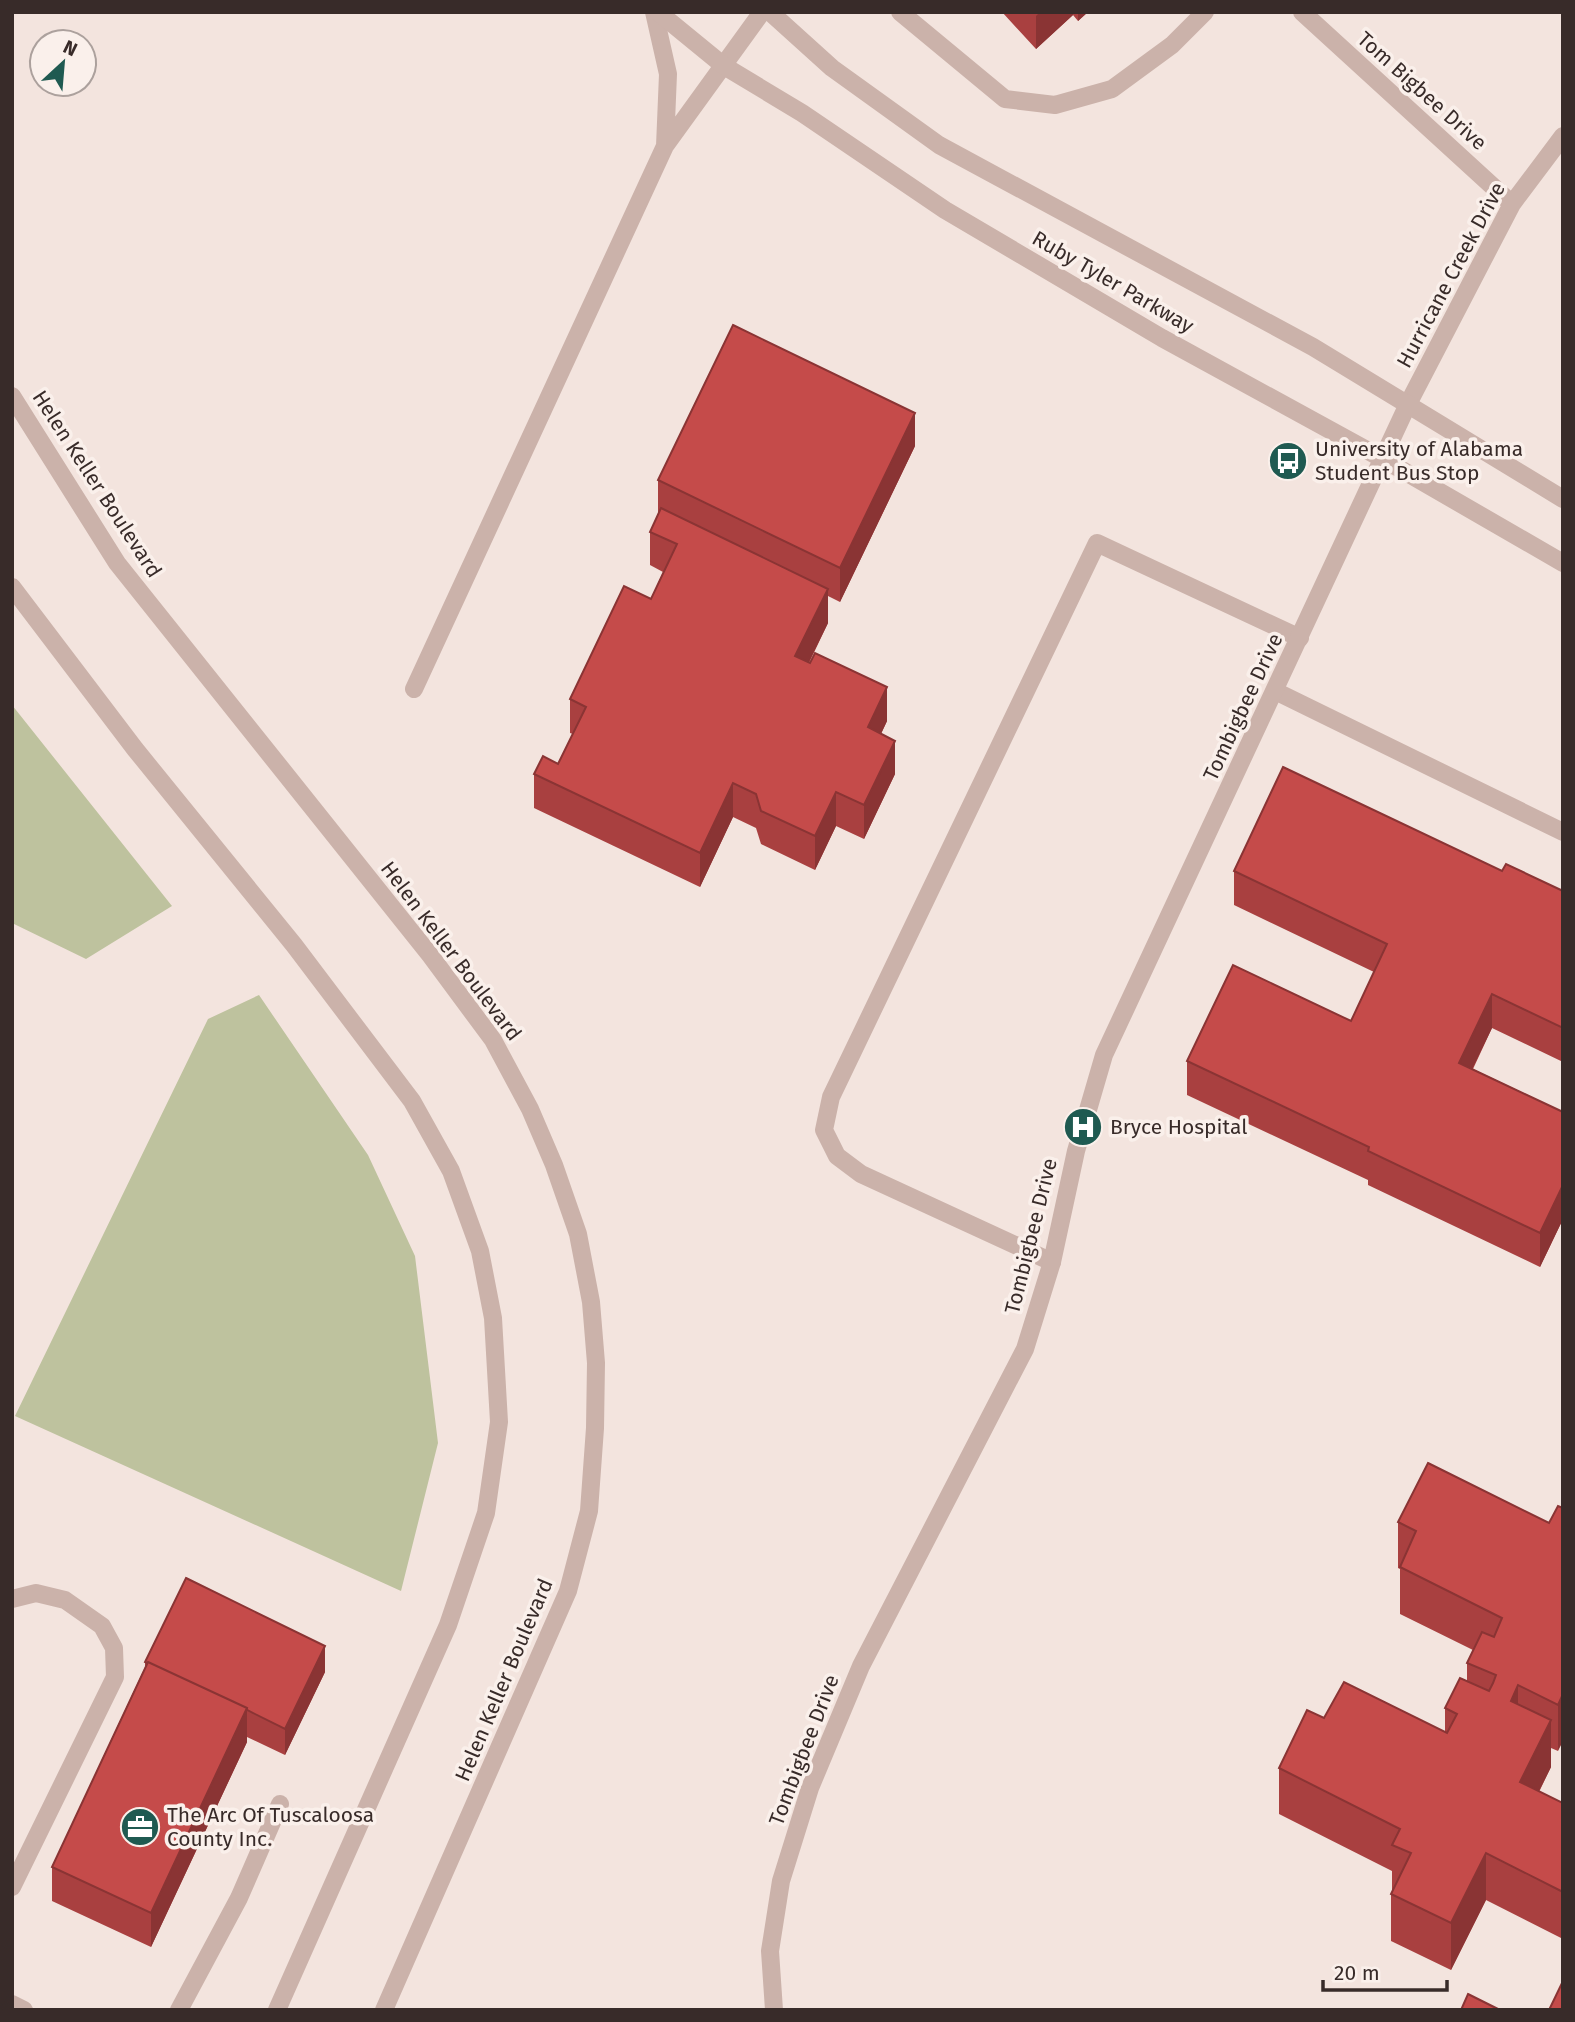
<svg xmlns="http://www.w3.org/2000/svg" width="1575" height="2022" font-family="'Fira Sans',sans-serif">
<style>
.green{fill:#bec29e}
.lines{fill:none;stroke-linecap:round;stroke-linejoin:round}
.service{stroke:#cbb2aa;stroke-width:18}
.minor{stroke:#cbb2aa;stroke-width:18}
.tertiary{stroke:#cbb2aa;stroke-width:18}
.wall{fill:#a94040}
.shaded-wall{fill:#8a3434}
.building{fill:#c54b4a;stroke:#8a3434;stroke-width:2}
.labels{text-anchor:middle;stroke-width:7;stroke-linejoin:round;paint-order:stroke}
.street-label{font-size:21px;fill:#382b29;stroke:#faf0eb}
.poi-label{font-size:21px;fill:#382b29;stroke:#faf0eb;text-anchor:start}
</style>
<rect width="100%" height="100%" fill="#f3e4de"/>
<path class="green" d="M 12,705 L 172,906 L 86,959 L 12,923 Z
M 259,995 L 368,1155 L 415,1256 L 438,1443 L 401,1591 L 15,1416 L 208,1019 Z"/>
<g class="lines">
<path class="service" d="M 654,12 L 668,74 L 665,146
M 1302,12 L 1512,204
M 1408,404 L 1512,204 L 1563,136
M 414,689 L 665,146 L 762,12
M 1275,691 L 1563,832
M 1052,1262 L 861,1174 L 837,1156 L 824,1130 L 831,1097 L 1097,543 L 1300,638
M 12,1599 L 36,1593 L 65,1600 L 102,1626 L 114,1648 L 115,1677 L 12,1887
M 12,2004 L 24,2010
M 179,2010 L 239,1898 L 280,1804"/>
<path class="minor" d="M 658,12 L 724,66 L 802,113 L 945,210 L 1162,338 L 1383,459 L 1563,563
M 770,12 L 832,68 L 939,145 L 1313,347 L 1563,499
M 900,12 L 1005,99 L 1055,105 L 1112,89 L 1172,45 L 1205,12
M 774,2010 L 770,1951 L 781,1881 L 810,1788 L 861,1666 L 1025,1349 L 1052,1262 L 1076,1151 L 1104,1055 L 1408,404"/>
<path class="tertiary" d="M 12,396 L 117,563 L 430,955 L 493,1040 L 530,1109 L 554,1165 L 578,1234 L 591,1302 L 596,1363 L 595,1428 L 589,1511 L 568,1591 L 384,2010
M 12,587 L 135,749 L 294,945 L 412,1101 L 451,1171 L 480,1251 L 493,1318 L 499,1422 L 486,1513 L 448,1625 L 277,2010"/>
</g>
<path class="wall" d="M 1002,12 L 1088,12 L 1078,21 L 1073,15 L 1036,49 Z
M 915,446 L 840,602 L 828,596 L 828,623 L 809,663 L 887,721 L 881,734 L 895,774 L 864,839 L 836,826 L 815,870 L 761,844 L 756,828 L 733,817 L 700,887 L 534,808 L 534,774 L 558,764 L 573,734 L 570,733 L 570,699 L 651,599 L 663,572 L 650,565 L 650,532 L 658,514 L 658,480 Z
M 1234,871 L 1502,871 L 1563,891 L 1563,1062 L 1492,1028 L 1473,1069 L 1563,1112 L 1563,1219 L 1540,1267 L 1368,1185 L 1368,1180 L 1187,1095 L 1187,1061 L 1351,1021 L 1374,972 L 1234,905 Z
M 1558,1506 L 1558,1751 L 1551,1748 L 1551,1767 L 1539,1792 L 1563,1803 L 1563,1939 L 1486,1900 L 1451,1970 L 1391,1941 L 1391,1894 L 1393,1891 L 1392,1891 L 1392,1871 L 1279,1814 L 1279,1768 L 1324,1718 L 1445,1732 L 1445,1708 L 1467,1681 L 1467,1663 L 1473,1650 L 1400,1614 L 1400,1569 L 1398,1568 L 1398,1522 L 1549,1523 Z
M 145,1662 L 325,1672 L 285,1755 L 247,1737 L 247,1742 L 151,1947 L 52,1901 L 52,1867 L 145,1667 Z"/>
<path class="shaded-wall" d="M 1040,12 L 1073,12 L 1073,15 L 1036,49 L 1036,16 Z
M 1078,12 L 1088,12 L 1078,21 Z
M 915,413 L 915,446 L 840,602 L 840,568 Z
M 828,589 L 828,623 L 795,690 L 795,656 Z
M 887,687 L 887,721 L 868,761 L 868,727 Z
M 895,741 L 895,774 L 864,839 L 864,805 Z
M 733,783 L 733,817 L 700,887 L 700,853 Z
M 836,792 L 836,826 L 815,870 L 815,836 Z
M 1492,994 L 1492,1028 L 1459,1096 L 1459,1063 Z
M 1563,1185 L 1563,1219 L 1540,1267 L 1540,1233 Z
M 325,1646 L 325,1672 L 285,1755 L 285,1729 Z
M 1518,1685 L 1518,1731 L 1511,1701 Z
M 1563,1694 L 1563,1741 L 1558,1751 L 1558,1705 Z
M 247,1708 L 247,1742 L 151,1947 L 151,1913 Z
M 1551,1720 L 1551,1767 L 1520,1829 L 1520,1782 Z
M 1486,1853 L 1486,1900 L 1451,1970 L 1451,1923 Z"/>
<path class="building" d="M 733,325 L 915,413 L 840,568 L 658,480 Z
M 661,508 L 828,589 L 795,656 L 810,663 L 815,653 L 887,687 L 868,727 L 895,741 L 864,805 L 836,792 L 815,836 L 761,811 L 756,794 L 733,783 L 700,853 L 534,774 L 543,756 L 558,764 L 586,707 L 570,699 L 624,586 L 651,599 L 677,544 L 650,532 Z
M 1283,767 L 1502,871 L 1506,864 L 1563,891 L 1563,1028 L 1492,994 L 1459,1063 L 1563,1112 L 1563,1185 L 1540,1233 L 1368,1151 L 1369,1147 L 1187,1061 L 1233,965 L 1351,1021 L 1387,944 L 1234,871 Z
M 1428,1463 L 1549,1523 L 1558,1506 L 1563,1508 L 1563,1694 L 1558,1705 L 1518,1685 L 1511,1701 L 1551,1720 L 1520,1782 L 1563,1803 L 1563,1892 L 1486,1853 L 1451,1923 L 1391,1894 L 1411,1853 L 1392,1845 L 1400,1829 L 1279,1768 L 1307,1710 L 1324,1718 L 1344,1682 L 1447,1733 L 1457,1714 L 1445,1708 L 1460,1678 L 1489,1691 L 1493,1683 L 1496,1675 L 1467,1663 L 1482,1632 L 1494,1637 L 1502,1618 L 1400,1567 L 1416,1531 L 1398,1522 Z
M 186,1578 L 325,1646 L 285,1729 L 247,1710 L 247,1708 L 148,1662 L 147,1663 L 145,1662 Z
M 148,1662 L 247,1708 L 151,1913 L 52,1867 Z
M 1563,1981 L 1563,2010 L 1549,2010 Z
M 1468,1994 L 1500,2010 L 1461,2010 Z"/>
<defs>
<g id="bus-disc" transform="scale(2.0125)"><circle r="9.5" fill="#1f5a51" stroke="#faf0eb"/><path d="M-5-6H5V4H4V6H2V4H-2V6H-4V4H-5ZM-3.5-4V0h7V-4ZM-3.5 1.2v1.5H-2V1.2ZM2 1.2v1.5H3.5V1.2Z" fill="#fff"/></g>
<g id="hospital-disc" transform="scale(2.0125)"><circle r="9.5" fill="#1f5a51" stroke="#faf0eb"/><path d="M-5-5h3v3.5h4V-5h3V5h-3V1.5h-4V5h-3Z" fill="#fff"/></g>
<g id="office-disc" transform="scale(2.0125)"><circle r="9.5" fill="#1f5a51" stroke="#faf0eb"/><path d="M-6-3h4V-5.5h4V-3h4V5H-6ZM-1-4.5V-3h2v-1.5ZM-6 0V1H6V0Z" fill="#fff"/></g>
</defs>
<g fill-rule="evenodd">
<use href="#bus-disc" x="1288" y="461"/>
<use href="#hospital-disc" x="1083" y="1127"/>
<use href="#office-disc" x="140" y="1827"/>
</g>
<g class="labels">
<g class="street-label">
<text transform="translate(1422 91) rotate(42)" y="7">Tom Bigbee Drive</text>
<text transform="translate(1451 275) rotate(-62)" y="7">Hurricane Creek Drive</text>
<text transform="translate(1113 282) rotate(30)" y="7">Ruby Tyler Parkway</text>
<text transform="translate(97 484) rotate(57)" y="7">Helen Keller Boulevard</text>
<text transform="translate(1243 707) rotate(-65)" y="7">Tombigbee Drive</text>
<text transform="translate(451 951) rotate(53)" y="7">Helen Keller Boulevard</text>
<text transform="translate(1031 1236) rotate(-76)" y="7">Tombigbee Drive</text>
<text transform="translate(504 1680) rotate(-67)" y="7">Helen Keller Boulevard</text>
<text transform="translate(804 1750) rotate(-69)" y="7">Tombigbee Drive</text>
</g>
<g class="poi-label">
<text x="1315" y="456">University of Alabama<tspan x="1315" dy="24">Student Bus Stop</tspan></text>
<text x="1110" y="1134">Bryce Hospital</text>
<text x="167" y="1822">The Arc Of Tuscaloosa<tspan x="167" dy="24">County Inc.</tspan></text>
</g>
</g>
<rect width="1575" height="2022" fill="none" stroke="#382b29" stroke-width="28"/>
<g transform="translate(63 63) rotate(26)"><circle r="33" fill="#faf0eb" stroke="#aca19d" stroke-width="2"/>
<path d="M0-5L12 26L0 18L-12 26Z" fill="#1f5a51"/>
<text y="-10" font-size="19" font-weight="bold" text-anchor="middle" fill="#382b29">N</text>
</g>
<path d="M1323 1980v10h124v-10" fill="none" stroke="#382b29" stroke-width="3.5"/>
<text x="1334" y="1980" font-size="21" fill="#382b29" stroke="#faf0eb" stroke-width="5" paint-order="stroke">20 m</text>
</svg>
